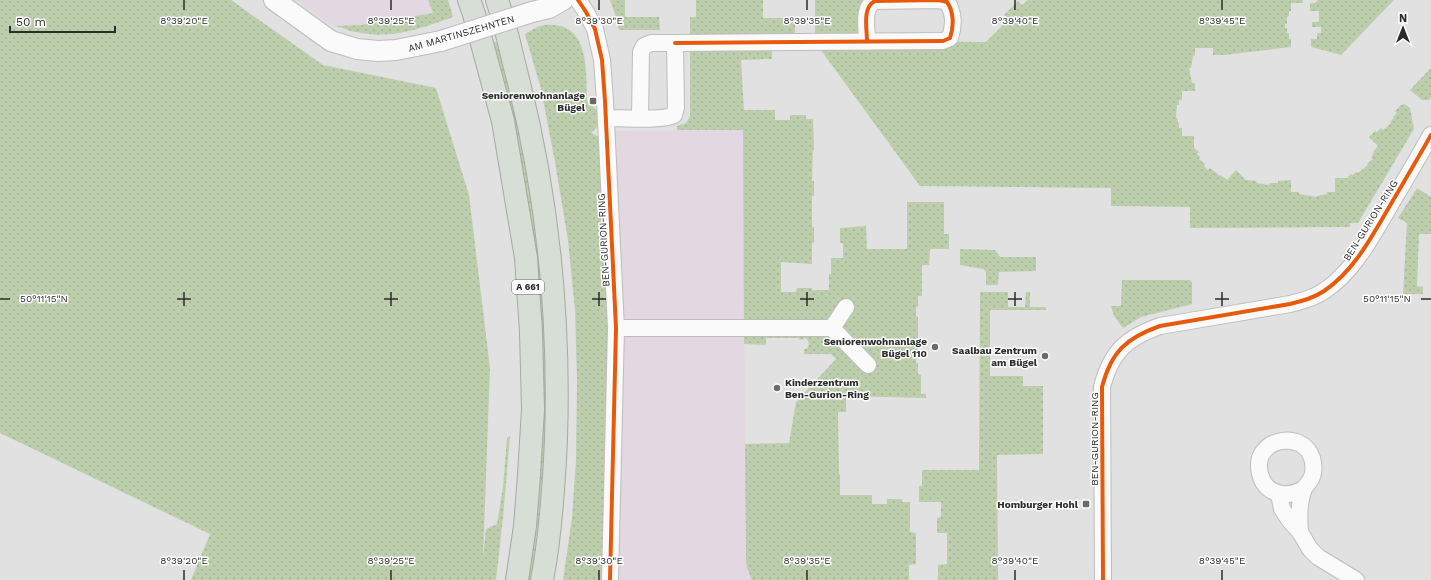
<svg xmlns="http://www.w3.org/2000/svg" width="1431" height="580" font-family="'Work Sans',sans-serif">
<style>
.commercial{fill:#e3d8e1}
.grass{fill:url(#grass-dots)}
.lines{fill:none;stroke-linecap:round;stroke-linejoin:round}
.minor-casing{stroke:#bdbdbe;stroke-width:18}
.tertiary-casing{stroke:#bdbdbe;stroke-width:22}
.motorway-casing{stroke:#a3aaa3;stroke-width:24}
.minor{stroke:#fafafb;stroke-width:16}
.tertiary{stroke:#fafafb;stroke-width:20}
.motorway{stroke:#d7ded5;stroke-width:22}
.tertiary-bridge-casing{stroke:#bdbdbe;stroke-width:22;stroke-linecap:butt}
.tertiary-bridge{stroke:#fafafb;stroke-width:20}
.cycleway-casing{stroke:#fff;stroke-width:6}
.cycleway{stroke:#e8590c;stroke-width:4}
.ticks{fill:none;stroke:#2c2c2c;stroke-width:1.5}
.poi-dot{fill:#6b6b6c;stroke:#fff;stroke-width:1.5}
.labels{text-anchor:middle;stroke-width:3;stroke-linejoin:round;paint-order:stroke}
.shield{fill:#fff;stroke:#6b6b6b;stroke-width:1}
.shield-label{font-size:9px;font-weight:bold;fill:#2c2c2c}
.street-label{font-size:10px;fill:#2c2c2c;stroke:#fff}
.poi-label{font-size:10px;font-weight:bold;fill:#2c2c2c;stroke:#fff;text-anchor:end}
.ticks-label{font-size:10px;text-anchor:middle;fill:#2c2c2c;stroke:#fff;stroke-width:3;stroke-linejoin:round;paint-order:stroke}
</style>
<defs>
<pattern id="grass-dots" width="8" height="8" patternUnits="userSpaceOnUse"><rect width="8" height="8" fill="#bdcead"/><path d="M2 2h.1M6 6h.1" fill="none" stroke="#a3b195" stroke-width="1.8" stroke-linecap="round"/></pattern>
</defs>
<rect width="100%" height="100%" fill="#e1e1e2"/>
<path class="commercial" d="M 295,0 L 428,0 L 434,13 L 360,25 L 333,26 Z
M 743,130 L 746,559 L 747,568 L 752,580 L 610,580 L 606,131 Z"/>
<path class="grass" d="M 0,0 L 231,0 L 323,65 L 436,88 L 469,195 L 490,368 L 483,558 L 486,529 L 497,524 L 503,487 L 507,438 L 510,436 L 503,518 L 496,580 L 191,580 L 210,534 L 0,433 Z
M 428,0 L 448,0 L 453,17 C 411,32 381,43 336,26 L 360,25 L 433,13 Z
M 610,0 L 625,0 L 625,17 L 659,17 L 660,30 L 619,30 L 615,14 Z
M 696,0 L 763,0 L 763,18 L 795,18 L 795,42 L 772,42 L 772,59 L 741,60 L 744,110 L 775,110 L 775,120 L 790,120 L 790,115 L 806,115 L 806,119 L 813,119 L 814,150 L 813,150 L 812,181 L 814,181 L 814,196 L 812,196 L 812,227 L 814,227 L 814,243 L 812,243 L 812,264 L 781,262 L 781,292 L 796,292 L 797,288 L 812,288 L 812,290 L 829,290 L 829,274 L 831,274 L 831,258 L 843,258 L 843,243 L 840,243 L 840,228 L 866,226 L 867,249 L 907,249 L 907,202 L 944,202 L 944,234 L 949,234 L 949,249 L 930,249 L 929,265 L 922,265 L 922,296 L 918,296 L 918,307 L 916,307 L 916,316 L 918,317 L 918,338 L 916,338 L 916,347 L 918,348 L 918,359 L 916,359 L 916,363 L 918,363 L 918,374 L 921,375 L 921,394 L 926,394 L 926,398 L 846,396 L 846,412 L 838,412 L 839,474 L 840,475 L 840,495 L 872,495 L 872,504 L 887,504 L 887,499 L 902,499 L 902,502 L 910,502 L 910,532 L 916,533 L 916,564 L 909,565 L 909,580 L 752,580 L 747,568 L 746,559 L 745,444 L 789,443 L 796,402 L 836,359 L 831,354 L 804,354 L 804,349 L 807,349 L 809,344 L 807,339 L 805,338 L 800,340 L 799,338 L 766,338 L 766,345 L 744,344 L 743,130 L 677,130 L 677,126 L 686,123 L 690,116 L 690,17 L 696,17 Z
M 815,0 L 875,0 L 867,41 L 986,42 L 1008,20 L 1004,15 L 1018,1 L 1022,5 L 1028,0 L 1303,0 L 1303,3 L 1291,3 L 1291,11 L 1289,11 L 1289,16 L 1287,17 L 1287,24 L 1285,24 L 1285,28 L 1287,28 L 1287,33 L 1289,33 L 1289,39 L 1291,39 L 1291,47 L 1224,55 L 1213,55 L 1213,48 L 1195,48 L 1195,55 L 1193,56 L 1191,68 L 1189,68 L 1192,83 L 1195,83 L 1195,91 L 1182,91 L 1182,100 L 1179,100 L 1179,105 L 1177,105 L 1176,118 L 1177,118 L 1178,123 L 1179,123 L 1179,128 L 1182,128 L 1182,136 L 1194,136 L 1194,148 L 1199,152 L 1197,154 L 1200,157 L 1199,159 L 1205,164 L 1204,166 L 1208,170 L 1210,168 L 1220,176 L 1221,175 L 1227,180 L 1236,170 L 1246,180 L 1256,181 L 1257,183 L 1269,185 L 1270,183 L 1278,183 L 1278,181 L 1291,180 L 1291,192 L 1299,192 L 1299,194 L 1317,197 L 1317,196 L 1327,194 L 1327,192 L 1335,192 L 1335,178 L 1347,178 L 1351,174 L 1353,175 L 1356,172 L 1358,173 L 1368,165 L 1367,164 L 1373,159 L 1371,157 L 1374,153 L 1373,152 L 1378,146 L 1369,137 L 1375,131 L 1377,132 L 1381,128 L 1383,130 L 1391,123 L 1390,122 L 1394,118 L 1393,117 L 1397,113 L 1395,111 L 1401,105 L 1405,104 L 1410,108 L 1414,129 L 1358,223 L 1350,223 L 1350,227 L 1190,228 L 1190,207 L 1111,206 L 1111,188 L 920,186 L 815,42 Z
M 1318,0 L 1394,0 L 1341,55 L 1311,47 L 1311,39 L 1317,39 L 1317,33 L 1321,33 L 1321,27 L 1312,27 L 1312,22 L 1319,22 L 1319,11 L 1310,11 L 1310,3 L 1315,3 Z
M 545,25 C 590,21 586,70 587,101 L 606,118 L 591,133 L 607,141 L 610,580 L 563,580 L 572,518 L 576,460 L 577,380 L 575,310 L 568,240 L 555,162 L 541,89 L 525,34 L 537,27 Z
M 494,42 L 497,42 C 507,84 519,125 526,168 C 551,304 551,444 531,580 L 527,580 L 541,439 L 492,43 Z
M 1431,68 L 1431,97 L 1429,100 L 1422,100 L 1410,90 Z
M 1417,188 L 1431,197 L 1431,234 L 1419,234 L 1417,286 L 1423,287 L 1423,294 L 1403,294 L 1407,223 L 1398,218 Z
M 960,249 L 995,250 L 1000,257 L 1036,257 L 1036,271 L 999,272 L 998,285 L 986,285 L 986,272 L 983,269 L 960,265 Z
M 1122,280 L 1190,280 L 1192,282 L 1192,304 L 1141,317 L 1123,328 L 1114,316 L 1111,306 L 1121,306 Z
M 980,292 L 1008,292 L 1008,307 L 1025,307 L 1026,292 L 1030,292 L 1030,307 L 1046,307 L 1046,310 L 990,310 L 990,376 L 1023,376 L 1023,386 L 1043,386 L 1043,454 L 997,455 L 998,580 L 938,580 L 938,565 L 947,564 L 947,533 L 937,533 L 937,518 L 941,517 L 941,502 L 919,502 L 919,486 L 922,486 L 922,470 L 979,470 Z"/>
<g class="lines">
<g class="minor-casing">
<path id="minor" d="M 578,0 L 586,12 L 595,29 L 602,60 L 605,101 L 616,328 L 610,580
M 675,43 C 765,43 854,42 943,41 L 950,38 C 954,26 954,12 947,2 L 939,0 L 875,1 C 862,7 867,28 867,42
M 606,118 C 621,118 663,121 674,115 L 676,108 L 675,43 L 651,43 L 644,46 L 641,52 L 640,118
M 616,328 L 832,328 L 868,365
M 832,328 L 846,307
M 1279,494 L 1282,509 L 1290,521 L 1300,532 L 1310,549 L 1318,557 L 1356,580
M 1300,532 C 1299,520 1299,501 1304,489 C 1305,486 1309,483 1311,479 C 1314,473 1314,465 1312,458 C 1303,430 1257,438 1259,467 C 1261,493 1283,500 1304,489
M 1103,580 L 1102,387 C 1111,352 1126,338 1160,326 L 1290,304 C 1302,301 1314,298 1324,291 C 1353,272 1371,238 1388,209 C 1402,185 1417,160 1431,135"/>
</g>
<g class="tertiary-casing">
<path id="tertiary" d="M 274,0 L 331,41 L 357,49 L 378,51 L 396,50 L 441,41
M 532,12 L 549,8 L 563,0"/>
</g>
<g class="motorway-casing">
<path id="motorway" d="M 469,0 L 474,14 L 503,121 L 526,258 L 531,332 L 533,409 L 529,475 L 525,526 L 517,580
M 497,0 C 506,25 511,53 518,79 C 548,197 560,317 556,439 C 554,485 551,534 542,580"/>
</g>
<use href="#minor" class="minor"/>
<use href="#tertiary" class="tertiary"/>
<use href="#motorway" class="motorway"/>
<g class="tertiary-bridge-casing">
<path id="tertiary-bridge" d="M 441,41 L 532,12"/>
</g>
<use href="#tertiary-bridge" class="tertiary-bridge"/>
<g class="cycleway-casing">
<path id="cycleway" d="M 578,0 L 586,12 L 595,29 L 602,60 L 605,101 L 616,328 L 610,580
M 675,43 C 765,43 854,42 943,41 L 950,38 C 954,26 954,12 947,2 L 939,0 L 875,1 C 862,7 867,28 867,42
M 1103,580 L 1102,387 C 1111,352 1126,338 1160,326 L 1290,304 C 1302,301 1314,298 1324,291 C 1353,272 1371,238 1388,209 C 1402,185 1417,160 1431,135"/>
</g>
<use href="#cycleway" class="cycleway"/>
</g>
<path class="ticks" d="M 184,0 L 184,10M 391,0 L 391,10M 599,0 L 599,10M 807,0 L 807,10M 1015,0 L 1015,10M 1222,0 L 1222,10M 184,292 L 184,306M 391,292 L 391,306M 599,292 L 599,306M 807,292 L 807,306M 1015,292 L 1015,306M 1222,292 L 1222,306M 0,299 L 10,299M 177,299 L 191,299M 384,299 L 398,299M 592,299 L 606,299M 800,299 L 814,299M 1008,299 L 1022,299M 1215,299 L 1229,299M 1421,299 L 1431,299M 184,570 L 184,580M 391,570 L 391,580M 599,570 L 599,580M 807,570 L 807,580M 1015,570 L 1015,580M 1222,570 L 1222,580"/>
<g class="poi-dot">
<rect x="589" y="97" width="8" height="8" rx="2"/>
<circle cx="935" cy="347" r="4"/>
<circle cx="1045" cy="356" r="4"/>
<circle cx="777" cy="388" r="4"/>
<rect x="1082" y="500" width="8" height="8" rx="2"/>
</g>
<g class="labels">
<rect class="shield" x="512" y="280" width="32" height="14" rx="3"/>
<g class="shield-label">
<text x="528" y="290">A 661</text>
</g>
<g class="street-label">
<text transform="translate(461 33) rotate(-16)" y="4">AM MARTINSZEHNTEN</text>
<text transform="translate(1370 220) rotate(-58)" y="4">BEN-GURION-RING</text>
<text transform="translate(603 240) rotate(-93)" y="4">BEN-GURION-RING</text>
<text transform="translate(1094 439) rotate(-90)" y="4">BEN-GURION-RING</text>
</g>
<g class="poi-label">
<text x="585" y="99">Seniorenwohnanlage<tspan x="585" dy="12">Bügel</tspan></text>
<text x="927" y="345">Seniorenwohnanlage<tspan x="927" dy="12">Bügel 110</tspan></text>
<text x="1037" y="354">Saalbau Zentrum<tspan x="1037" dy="12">am Bügel</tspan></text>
<text x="785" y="386" text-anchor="start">Kinderzentrum<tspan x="785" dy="12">Ben-Gurion-Ring</tspan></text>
<text x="1078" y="508">Homburger Hohl</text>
</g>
</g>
<g class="ticks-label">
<text x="184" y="24">8°39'20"E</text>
<text x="391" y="24">8°39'25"E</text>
<text x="599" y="24">8°39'30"E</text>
<text x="807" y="24">8°39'35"E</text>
<text x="1015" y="24">8°39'40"E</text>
<text x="1222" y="24">8°39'45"E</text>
<text x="44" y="302">50°11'15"N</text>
<text x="1387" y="302">50°11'15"N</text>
<text x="184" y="564">8°39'20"E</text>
<text x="391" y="564">8°39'25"E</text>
<text x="599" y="564">8°39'30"E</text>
<text x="807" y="564">8°39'35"E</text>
<text x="1015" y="564">8°39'40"E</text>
<text x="1222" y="564">8°39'45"E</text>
</g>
<g transform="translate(1403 28)" stroke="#ffffff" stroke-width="3" paint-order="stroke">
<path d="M0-3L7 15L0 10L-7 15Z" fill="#2c2c2c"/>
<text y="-6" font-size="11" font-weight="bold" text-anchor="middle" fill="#2c2c2c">N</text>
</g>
<path d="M10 26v6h105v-6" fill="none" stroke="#2c2c2c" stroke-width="2"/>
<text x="16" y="26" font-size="12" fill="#2c2c2c" stroke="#ffffff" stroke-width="3" paint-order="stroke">50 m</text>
</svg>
